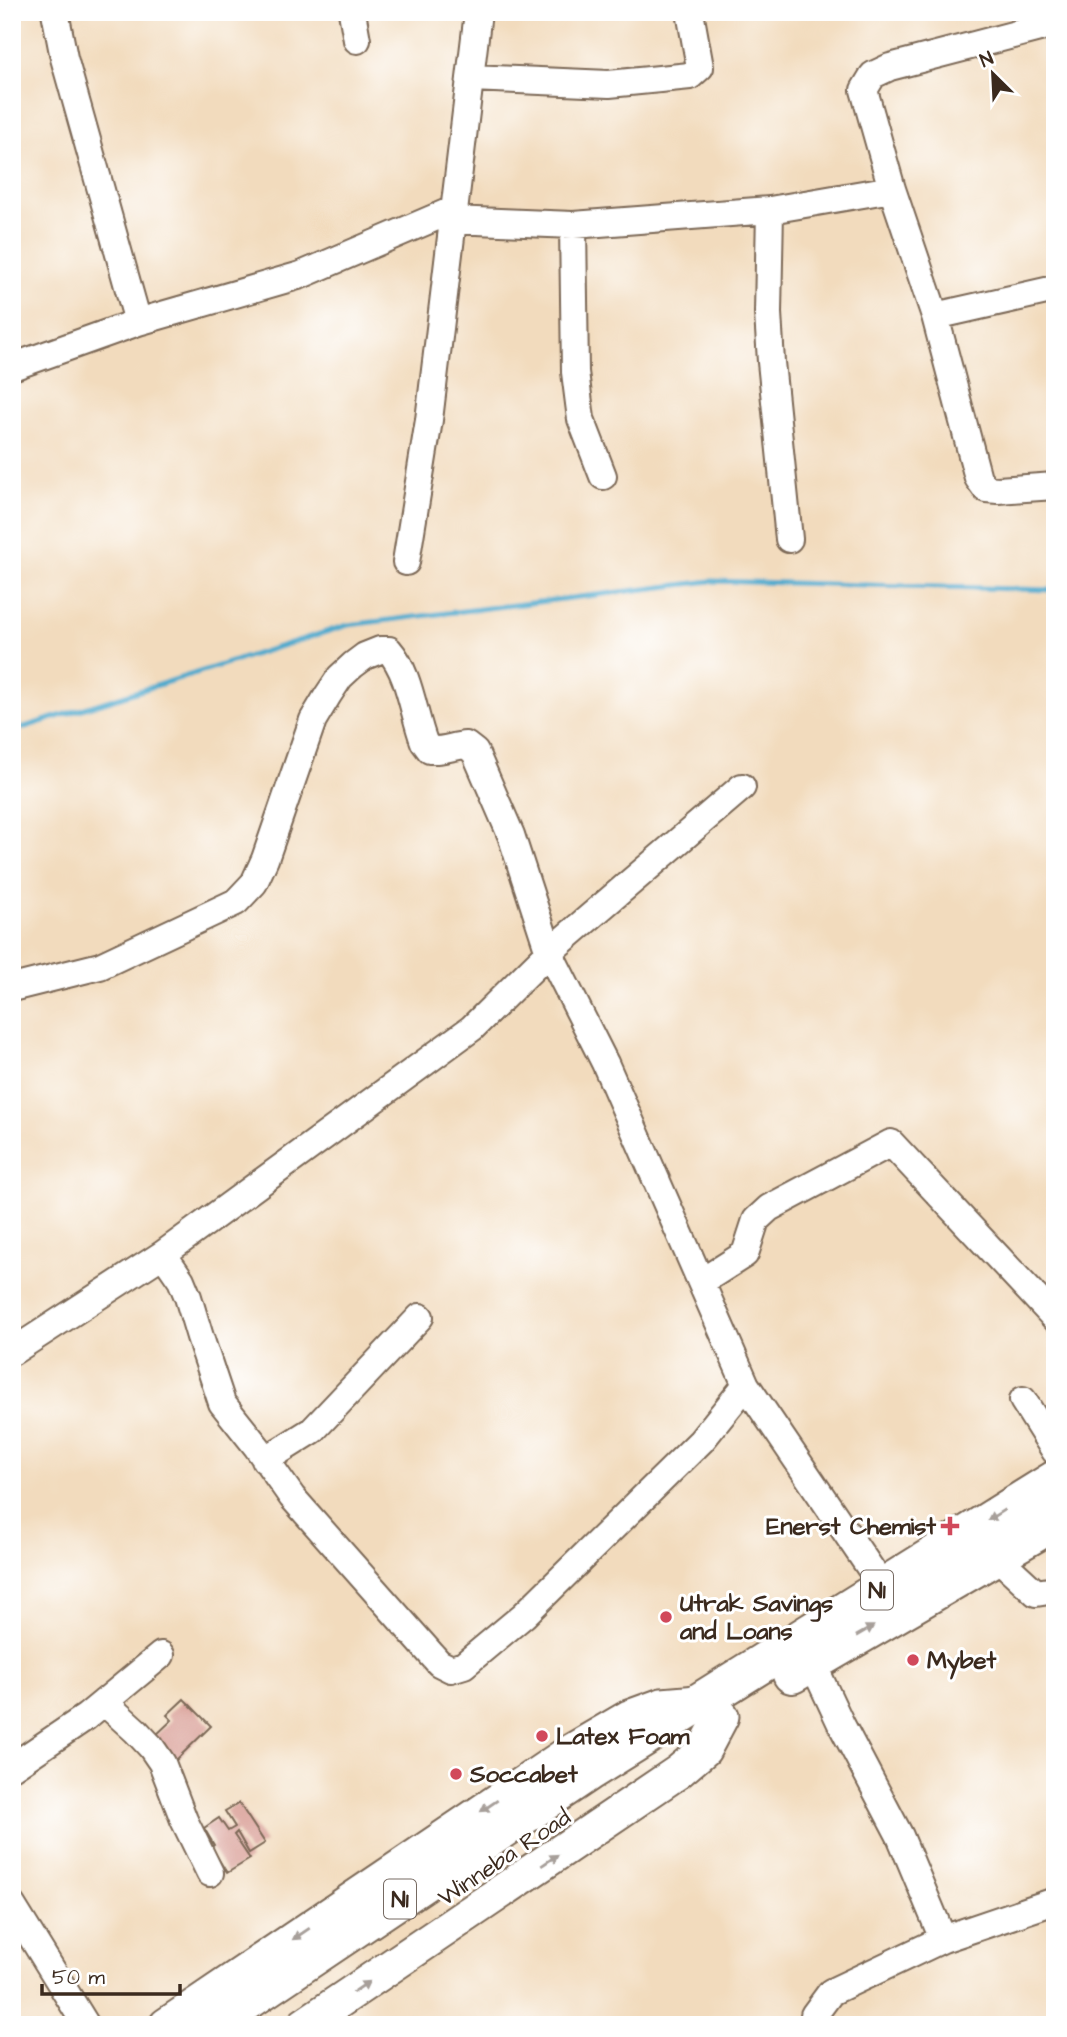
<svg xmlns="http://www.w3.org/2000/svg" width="1067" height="2037" font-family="'Architects Daughter',sans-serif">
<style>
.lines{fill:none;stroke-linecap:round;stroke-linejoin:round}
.stream{stroke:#4faacd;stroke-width:5}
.building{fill:#d6968d}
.minor-casing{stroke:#7b6856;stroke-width:30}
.major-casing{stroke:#7b6856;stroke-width:37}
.highway-casing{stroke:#7b6856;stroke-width:42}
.minor{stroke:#fff;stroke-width:26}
.major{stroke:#fff;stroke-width:33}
.highway{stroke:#fff;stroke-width:38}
.oneway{fill:#a79f9a}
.poi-dot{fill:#d1495b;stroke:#fff;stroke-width:2.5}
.labels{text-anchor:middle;stroke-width:6;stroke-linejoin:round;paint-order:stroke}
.shield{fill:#fff;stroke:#766a62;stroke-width:2}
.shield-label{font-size:23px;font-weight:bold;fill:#3b2a1e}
.poi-label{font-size:24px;font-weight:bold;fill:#3b2a1e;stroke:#fff;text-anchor:start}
.street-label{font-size:24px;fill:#3b2a1e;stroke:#fff}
</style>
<rect width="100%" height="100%" fill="#fff"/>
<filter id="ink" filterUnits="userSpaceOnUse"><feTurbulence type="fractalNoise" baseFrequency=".0143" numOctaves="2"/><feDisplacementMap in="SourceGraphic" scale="14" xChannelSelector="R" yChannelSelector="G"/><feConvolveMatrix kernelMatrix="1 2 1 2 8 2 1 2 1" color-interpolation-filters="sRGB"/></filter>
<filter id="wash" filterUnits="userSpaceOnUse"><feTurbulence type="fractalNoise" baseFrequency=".00686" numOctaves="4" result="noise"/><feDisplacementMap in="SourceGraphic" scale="28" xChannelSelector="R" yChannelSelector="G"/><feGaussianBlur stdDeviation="1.57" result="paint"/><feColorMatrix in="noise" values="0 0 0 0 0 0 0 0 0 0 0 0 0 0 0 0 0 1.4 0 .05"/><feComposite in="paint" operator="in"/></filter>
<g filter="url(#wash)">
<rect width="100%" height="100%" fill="#f2dbbd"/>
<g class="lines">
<path class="stream" d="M 12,731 L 348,625 L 711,581 L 1055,590"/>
</g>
<g id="blocks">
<path class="building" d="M 184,1699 L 211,1726 L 176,1760 L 154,1737 L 172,1720 L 167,1715 Z
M 239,1803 L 265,1843 L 249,1853 L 237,1832 L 234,1835 L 250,1859 L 227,1873 L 211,1847 L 214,1845 L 204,1828 L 219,1818 L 228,1831 L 235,1827 L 225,1811 Z"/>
</g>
</g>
<g filter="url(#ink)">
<use href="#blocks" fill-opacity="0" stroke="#7b6856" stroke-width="2"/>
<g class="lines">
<g class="minor-casing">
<path id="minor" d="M 55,12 L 64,58 L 138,322
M 352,12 L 357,40
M 1055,24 L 890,67 L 873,75 L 864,90 L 892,189 L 935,316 L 978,478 L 986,489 L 998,490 L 1055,486
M 470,78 L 609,84 L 690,76 L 700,67 L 690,12
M 770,210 L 768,313 L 771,362 L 789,539
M 452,220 L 573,225 L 770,210 L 892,189
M 573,225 L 575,372 L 581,419 L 603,476
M 935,316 L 1055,289
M 12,367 L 138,322 L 301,275 L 455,209
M 406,562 L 429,420 L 478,12
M 12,988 L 100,966 L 236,902 L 254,883 L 265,859 L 313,720 L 328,695 L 340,677 L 353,665 L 365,656 L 380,650 L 389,650 C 410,674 413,713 424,742 L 430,750 C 443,751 453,746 466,745 L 475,752 L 511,835 L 549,952 L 605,1063 L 746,1385 L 883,1587
M 163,1254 L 181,1280 L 188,1297 L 200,1337 L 222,1403 L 257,1447 L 292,1497 L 439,1663 L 451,1669 L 464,1665 L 524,1615 L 701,1441 L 746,1385
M 701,1282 L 745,1254 L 756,1220 L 769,1208 L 891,1143 L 1055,1318
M 12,1352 L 163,1254 L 472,1028 L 549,952 L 742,787
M 1023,1400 L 1055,1451
M 265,1460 L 313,1430 L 420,1317
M 996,1556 L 1036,1593 L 1055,1590
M 812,1662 L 841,1724 L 900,1836 L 943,1939
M 104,1702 L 136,1731 L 151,1747 L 162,1763 L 184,1820 L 210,1873
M 12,1767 L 86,1717 L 161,1655
M 12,1905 L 86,2025
M 815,2025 L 814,2015 L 831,1992 L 943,1939 L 1055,1901"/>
</g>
<g class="major-casing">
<path id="major" d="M 166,2025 L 571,1751 L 629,1717 L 662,1705 L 698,1702
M 304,2025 L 678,1772 L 704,1750 L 722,1716"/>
</g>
<g class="highway-casing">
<path id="highway" d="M 792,1674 L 1055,1521
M 211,2025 L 588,1772 L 1055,1480"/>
</g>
<use href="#minor" class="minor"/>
<use href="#major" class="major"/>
<use href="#highway" class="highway"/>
</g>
<defs><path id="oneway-solid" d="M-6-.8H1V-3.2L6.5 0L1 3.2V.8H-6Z" transform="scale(1.75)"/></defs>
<g class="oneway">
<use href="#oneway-solid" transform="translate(996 1515) rotate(148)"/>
<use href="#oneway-solid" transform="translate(865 1631) rotate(-30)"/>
<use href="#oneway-solid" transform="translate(489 1806) rotate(146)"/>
<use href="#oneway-solid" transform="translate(550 1860) rotate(-34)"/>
<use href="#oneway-solid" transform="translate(301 1934) rotate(146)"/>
<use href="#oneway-solid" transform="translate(361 1987) rotate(-34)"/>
</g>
</g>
<g class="poi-dot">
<path d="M946.5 1515.5h7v7h7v7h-7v7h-7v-7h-7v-7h7z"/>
<circle cx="666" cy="1617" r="7"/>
<circle cx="913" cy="1660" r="7"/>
<circle cx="542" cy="1736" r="7"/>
<circle cx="456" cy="1774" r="7"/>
</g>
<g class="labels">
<g class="shield">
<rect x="861" y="1570.5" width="32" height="39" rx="5"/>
<rect x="384" y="1879.5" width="32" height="39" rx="5"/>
</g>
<g class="shield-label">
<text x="877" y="1598">N1</text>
<text x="400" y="1907">N1</text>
</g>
<g class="poi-label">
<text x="936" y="1534" text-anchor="end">Enerst Chemist</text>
<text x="680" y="1611">Utrak Savings<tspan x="680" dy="28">and Loans</tspan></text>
<text x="927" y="1668">Mybet</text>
<text x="556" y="1744">Latex Foam</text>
<text x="470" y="1782">Soccabet</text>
</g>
<g class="street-label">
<text transform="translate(504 1857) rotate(-34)" y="8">Winneba Road</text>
</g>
</g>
<rect width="1067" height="2037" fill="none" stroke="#fff" stroke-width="42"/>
<g transform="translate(993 74) rotate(336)" stroke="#ffffff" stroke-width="5" paint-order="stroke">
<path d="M0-5L12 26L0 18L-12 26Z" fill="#3b2a1e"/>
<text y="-10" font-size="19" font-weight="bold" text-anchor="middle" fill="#3b2a1e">N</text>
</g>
<path d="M42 1984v10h138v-10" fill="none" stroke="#3b2a1e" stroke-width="3.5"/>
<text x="52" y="1984" font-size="21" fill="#3b2a1e" stroke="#ffffff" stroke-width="5" paint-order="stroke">50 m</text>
</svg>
